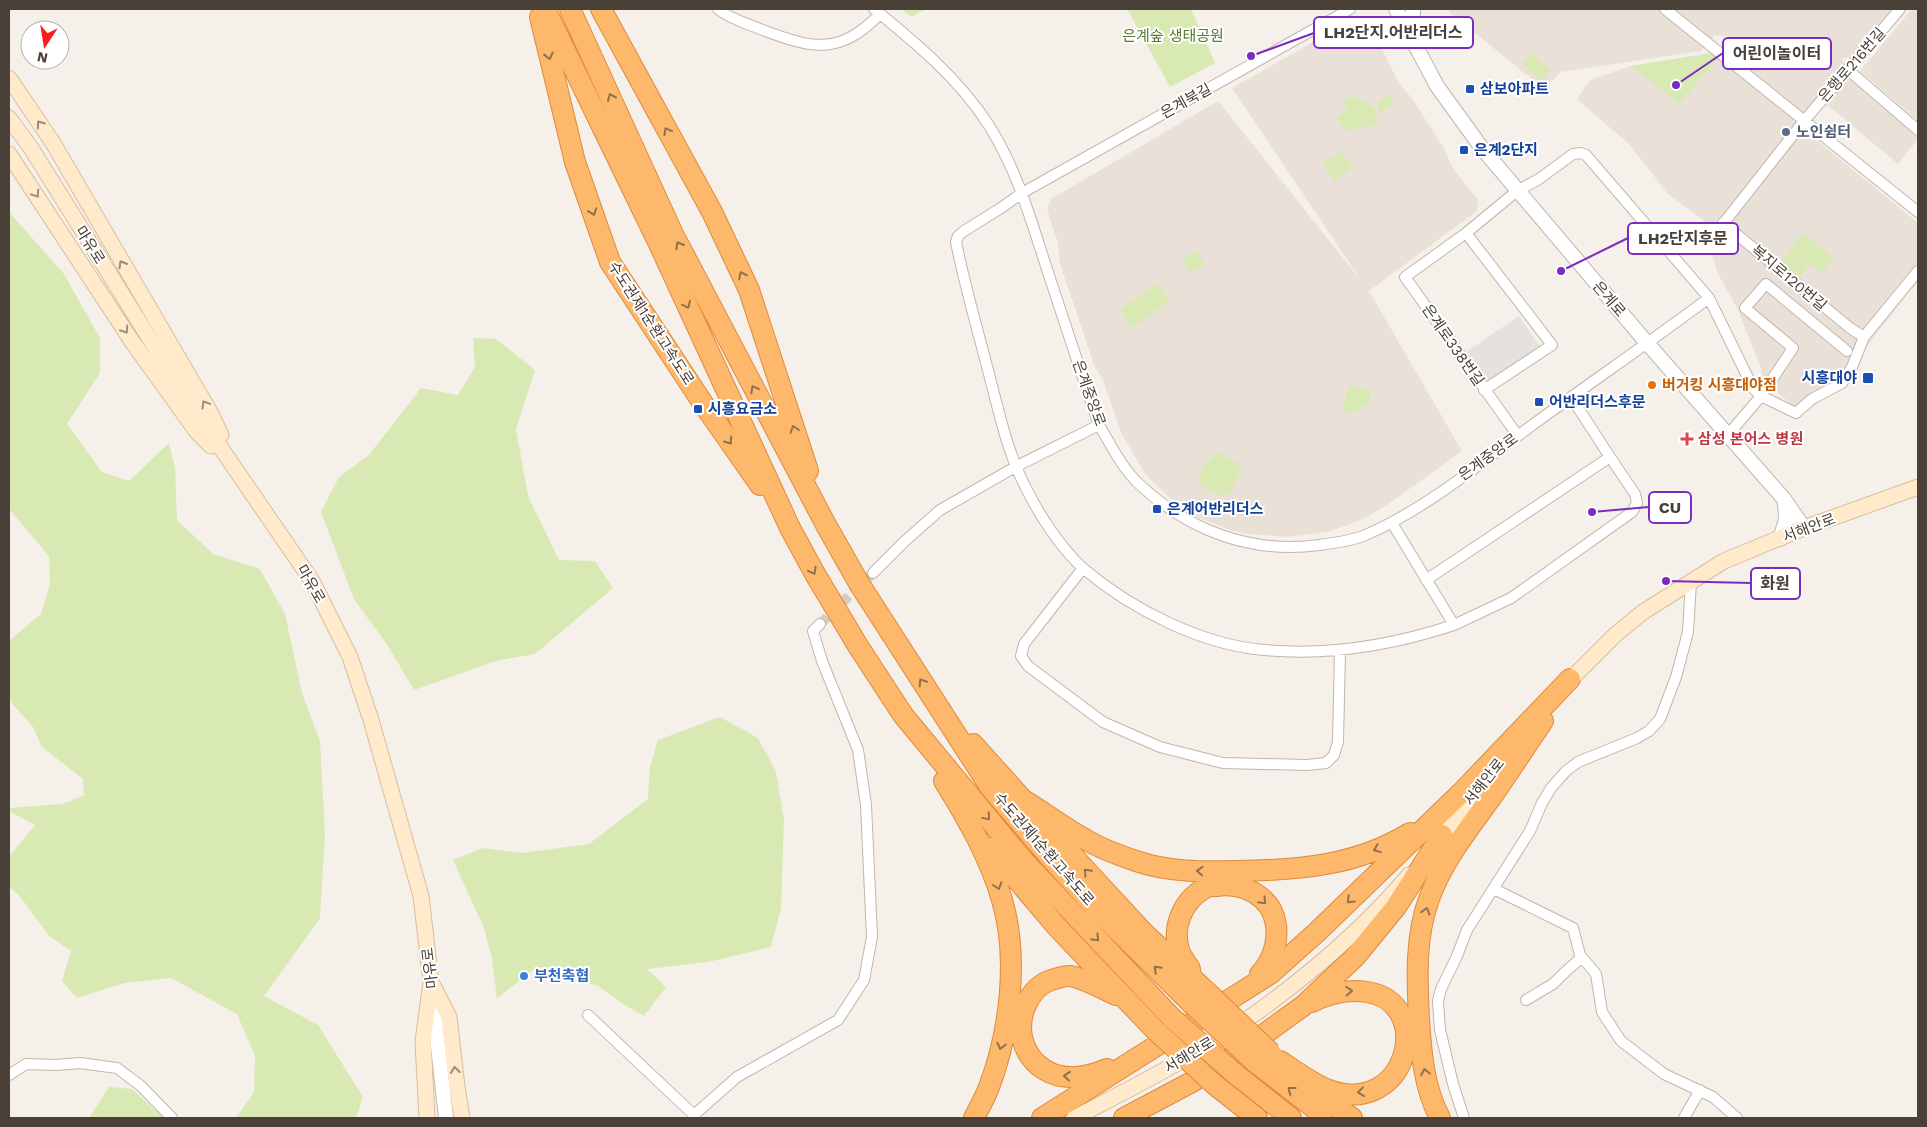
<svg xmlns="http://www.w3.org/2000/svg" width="1927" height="1127" font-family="'Work Sans','Noto Sans KR',sans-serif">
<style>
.residential{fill:#e9e1d8}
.green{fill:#d9e9b3}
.parking{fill:#e4e1df}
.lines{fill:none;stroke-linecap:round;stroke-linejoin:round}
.minor-tunnel{stroke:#d3cdc6;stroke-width:10;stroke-dasharray:10 5;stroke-linecap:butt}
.minor-casing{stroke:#c1b6ac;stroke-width:12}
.tertiary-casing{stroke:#c1b6ac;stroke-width:16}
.secondary-casing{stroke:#d8bf9c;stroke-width:17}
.motorway-casing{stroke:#df8a3b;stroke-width:22}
.minor{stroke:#fff;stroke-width:10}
.tertiary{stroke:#fff;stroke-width:14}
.secondary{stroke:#ffeacb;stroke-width:15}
.motorway{stroke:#feb86c;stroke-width:20}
.motorway-bridge-casing{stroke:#df8a3b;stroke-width:22;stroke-linecap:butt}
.motorway-bridge{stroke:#feb86c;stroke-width:20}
.oneway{stroke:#91704d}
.oneway2{stroke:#9b8c7a}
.transit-dot{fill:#1a4fb4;stroke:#fff;stroke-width:2}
.service-dot{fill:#5c6f8a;stroke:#fff;stroke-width:2}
.food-dot{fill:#e8710a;stroke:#fff;stroke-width:2}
.health-dot{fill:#e0444e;stroke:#fff;stroke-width:2}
.shop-dot{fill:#3f7fe0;stroke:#fff;stroke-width:2}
.labels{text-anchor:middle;stroke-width:4;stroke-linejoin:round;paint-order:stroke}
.park-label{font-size:15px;fill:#557c2a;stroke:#fff}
.street-label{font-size:15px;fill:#494038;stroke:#fff}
.transit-label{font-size:15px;font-weight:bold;fill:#164399;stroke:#fff;text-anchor:start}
.service-label{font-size:15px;font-weight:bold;fill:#4e5e75;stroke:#fff;text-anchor:start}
.food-label{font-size:15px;font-weight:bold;fill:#c56008;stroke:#fff;text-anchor:start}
.health-label{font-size:15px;font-weight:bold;fill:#be3a42;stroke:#fff;text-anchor:start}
.shop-label{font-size:15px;font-weight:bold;fill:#366cbe;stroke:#fff;text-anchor:start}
.leader{fill:none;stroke:#7b2cbf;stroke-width:2}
.callout-dot{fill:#7b2cbf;stroke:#fff;stroke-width:2}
.callout{fill:#fff;stroke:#7b2cbf;stroke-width:2}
.callout-label{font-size:16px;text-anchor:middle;font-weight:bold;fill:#494038}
</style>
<rect width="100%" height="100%" fill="#f5f0ea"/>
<path class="residential" d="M 1449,9 L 1892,9 L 1851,58 L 1843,58 L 1846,76 L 1918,135 L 1918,139 L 1898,164 L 1824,102 L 1797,124 L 1918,223 L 1918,281 L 1867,346 L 1859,340 L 1851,363 L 1837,382 L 1796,408 L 1762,380 L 1761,368 L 1737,308 L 1717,272 L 1714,260 L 1705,244 L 1715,229 L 1667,193 L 1630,145 L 1577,99 L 1590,80 L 1631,66 L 1712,53 L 1718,58 L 1736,38 L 1715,35 L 1701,51 L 1561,72 L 1544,89 L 1449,12 Z
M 1912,9 L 1918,9 L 1918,121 L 1860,71 Z
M 1357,17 L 1367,20 L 1398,81 L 1413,100 L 1445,150 L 1453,169 L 1478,200 L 1477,211 L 1369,291 L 1462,451 L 1387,505 L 1367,517 L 1345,526 L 1327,532 L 1287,537 L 1248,534 L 1230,530 L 1197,517 L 1170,498 L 1146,475 L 1121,433 L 1103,380 L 1094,365 L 1060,264 L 1058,243 L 1047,209 L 1051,199 L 1218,101 L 1363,283 L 1232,88 Z"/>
<path class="green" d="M 902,9 L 926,9 L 911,17 Z
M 1127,9 L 1191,9 L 1215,63 L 1170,87 Z
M 1531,53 L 1551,70 L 1542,81 L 1522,64 Z
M 1712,53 L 1718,58 L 1680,104 L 1631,66 Z
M 1389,94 L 1395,102 L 1381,112 L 1377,109 L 1378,103 Z
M 1352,95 L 1374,108 L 1379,124 L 1346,131 L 1337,117 L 1347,110 L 1342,102 Z
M 1341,151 L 1351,164 L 1351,169 L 1335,181 L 1322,163 Z
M 9,212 L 64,274 L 100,338 L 100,373 L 67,424 L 102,472 L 129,481 L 169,443 L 175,468 L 177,520 L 213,554 L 260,569 L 285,614 L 302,693 L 320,741 L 325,835 L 320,918 L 264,996 L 318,1025 L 363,1097 L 356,1118 L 236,1118 L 254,1092 L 255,1056 L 237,1014 L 171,978 L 124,983 L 77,998 L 62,981 L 71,951 L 49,936 L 19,895 L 9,887 L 9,853 L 13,852 L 35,825 L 9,811 L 9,808 L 63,804 L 84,795 L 83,779 L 42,747 L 33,727 L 9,700 L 9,641 L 41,614 L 50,584 L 49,556 L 9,509 Z
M 1802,233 L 1833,257 L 1822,273 L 1809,264 L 1798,279 L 1779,265 Z
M 1196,250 L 1205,265 L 1191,273 L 1182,259 Z
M 1157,283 L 1170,301 L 1132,327 L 1120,309 Z
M 473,338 L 496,339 L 535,370 L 516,429 L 528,496 L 559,560 L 595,561 L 613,588 L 535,654 L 496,661 L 414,690 L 388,646 L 354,599 L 321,512 L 339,477 L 369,455 L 421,388 L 458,395 L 475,367 Z
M 1348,385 L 1371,390 L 1368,404 L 1348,414 L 1343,408 Z
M 1218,452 L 1241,465 C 1236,480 1233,504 1212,492 C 1206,488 1201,486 1198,479 L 1202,468 Z
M 720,717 L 758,738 L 776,772 L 784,820 L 781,908 L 771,947 L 708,962 L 647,969 L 666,987 L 644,1016 L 623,1004 L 598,986 L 560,974 L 533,970 L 497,998 L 492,959 L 484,928 L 453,860 L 483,848 L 522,853 L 589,844 L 648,799 L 650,767 L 658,740 Z
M 109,1087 L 132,1089 L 164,1118 L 89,1118 Z"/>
<path class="parking" d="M 1519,316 L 1540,347 L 1487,382 L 1466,352 Z"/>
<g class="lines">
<path class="minor-tunnel" d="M 820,624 L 873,573"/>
<g class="minor-casing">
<path id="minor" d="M 718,9 C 730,19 746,23 760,29 C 811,48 838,57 880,14
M 874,9 C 915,42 959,79 988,124 C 1015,166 1029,213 1044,260 C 1062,315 1080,370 1099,425 C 1111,445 1122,468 1139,484 C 1189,531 1251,554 1319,545 C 1334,543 1350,541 1363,536 C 1420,513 1481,463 1531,426 C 1590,383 1650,342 1709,298
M 1350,9 L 1022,193 L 1001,208 L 964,231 L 958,236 L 956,242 C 965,287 978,331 989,374 C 999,412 1007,451 1025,486 C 1038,513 1061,549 1084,569 C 1131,609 1202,645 1264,650 C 1328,656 1393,645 1454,625 L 1392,523
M 1665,9 L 1918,212
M 1847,69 L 1918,130
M 1723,223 L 1850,328 L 1864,337
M 1466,233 L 1552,345 L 1484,390
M 1710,243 L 1719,229 L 1804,121 L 1900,9
M 1571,397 L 1610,457
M 1728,435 L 1761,396 L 1793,348 L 1745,308 L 1766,284 L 1847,351
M 1518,436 L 1405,277 L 1466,233 L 1517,191 L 1539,179 L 1573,154 L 1581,153 L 1586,155 L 1709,298 L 1753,388 L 1761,396 L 1796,413 L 1812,399 L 1842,383 L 1852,367 L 1864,337 L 1918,271
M 1083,568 L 1024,644 L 1021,656 L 1028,666 L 1103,722 L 1160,747 L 1223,763 L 1307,765 L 1326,763 L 1334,755 L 1338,742 L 1340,651
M 873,573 L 905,541 L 940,510 L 1017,466 L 1099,425
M 1426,580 L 1610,457 L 1635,494 L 1637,503 L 1632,512 L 1511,598 L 1454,625
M 1494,889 L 1573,928 L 1580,955 L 1596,974 L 1602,1012 L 1621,1041 L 1664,1074 L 1713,1097 L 1737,1118
M 1526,1000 L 1553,984 L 1564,973 L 1581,958
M 588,1015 L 694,1115 L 737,1077 L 838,1020 L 864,980 L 872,937 L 866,805 L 858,750 L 822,661 L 813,631 L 820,624
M 9,1075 L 26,1064 L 56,1065 L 80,1063 L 117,1068 L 141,1086 L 172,1118
M 1464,1118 L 1453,1084 L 1440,1030 L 1438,1001 L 1441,989 L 1457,956 L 1467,930 L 1530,831 L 1542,803 L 1551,788 L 1566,771 L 1578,762 L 1637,738 L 1649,731 L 1660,719 L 1676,677 L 1688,632 L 1691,582
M 1684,1118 L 1700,1090"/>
</g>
<g class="tertiary-casing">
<path id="tertiary" d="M 1396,9 L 1437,86 L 1481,147 L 1647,343 L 1784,499 L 1804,528
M 1412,39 L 1413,9
M 1780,539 L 1786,520 L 1785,502
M 432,992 L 446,1118"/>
</g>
<g class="secondary-casing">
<path id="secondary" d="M 9,78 L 53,143 L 210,412 L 221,435
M 9,118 L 31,148 L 186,397 L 312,581 L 350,657 L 371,720 L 421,896 L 431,982 L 423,1041 L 427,1118
M 9,154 L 133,343 L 197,432 L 211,446
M 1563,687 L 1615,635 L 1643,612 L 1724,561 L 1804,528 L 1918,487
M 1437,842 L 1489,776
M 431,982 L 449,1017 L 457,1087 L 462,1118
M 1074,1118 C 1120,1094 1166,1071 1210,1044 C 1280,1000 1356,938 1409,875"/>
</g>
<g class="motorway-casing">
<path id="motorway" d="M 545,9 L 659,244 L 790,528 L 815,574 L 858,646 L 903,715 L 1022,859 L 1171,1017
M 570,9 L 673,234 L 826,525 L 860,585 L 990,787 L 1047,854 L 1103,916 L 1192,1004
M 601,9 L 712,212 L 749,290 L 808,471
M 540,17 L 575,162 L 610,262 L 704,405 L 760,485
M 973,744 L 1083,867 L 1143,932 L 1208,993
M 944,781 C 967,818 990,858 1002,900 C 1019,957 1010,1032 989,1087 C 985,1098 979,1108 974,1118
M 1025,801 C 1045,813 1063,827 1083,838 C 1099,848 1118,855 1136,861 C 1168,872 1203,872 1237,871 C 1299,870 1356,866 1410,833
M 990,848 L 1057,927 L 1154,1029
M 1190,969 C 1187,964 1183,959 1180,953 C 1171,928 1182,901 1205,888 C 1208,886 1212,886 1216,886 C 1243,882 1272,896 1276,925 C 1278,944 1273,960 1260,974
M 1280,1061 C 1295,1071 1310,1082 1326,1089 C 1407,1121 1437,1003 1367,992 C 1348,989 1330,993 1312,1002
M 1255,1062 L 1322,1114
M 1107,1069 C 1095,1074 1083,1078 1070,1077 C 1031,1076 1010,1036 1027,1003 C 1032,992 1040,984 1051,980 C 1057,979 1065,975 1070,976 C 1084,978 1103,989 1116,995
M 1234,1073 L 1291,1118
M 1215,1085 L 1257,1118
M 1311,1088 L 1352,1118
M 1042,1118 L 1270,974 L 1316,933 L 1461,793 L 1570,679
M 1124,1118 L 1190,1083 L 1234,1056 L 1303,1006 L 1355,957 L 1396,907 L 1442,835
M 1440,1118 C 1424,1088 1421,1052 1419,1019 C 1417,979 1415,937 1429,899 C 1442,862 1467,831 1490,799 C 1508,774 1525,747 1543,721"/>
</g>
<use href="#minor" class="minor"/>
<use href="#tertiary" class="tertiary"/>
<use href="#secondary" class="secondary"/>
<use href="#motorway" class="motorway"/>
<g class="motorway-bridge-casing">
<path id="motorway-bridge" d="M 1208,993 L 1271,1053
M 1192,1004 L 1255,1062
M 1171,1017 L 1234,1073
M 1154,1029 L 1215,1085"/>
</g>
<use href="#motorway-bridge" class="motorway-bridge"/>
</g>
<defs><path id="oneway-chevron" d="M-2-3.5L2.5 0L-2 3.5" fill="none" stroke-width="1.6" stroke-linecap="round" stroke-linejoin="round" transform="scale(1.25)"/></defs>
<g class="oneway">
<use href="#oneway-chevron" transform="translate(549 56) rotate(76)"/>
<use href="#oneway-chevron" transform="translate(611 97) rotate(-114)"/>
<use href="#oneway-chevron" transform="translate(667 131) rotate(-119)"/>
<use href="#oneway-chevron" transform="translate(593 212) rotate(71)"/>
<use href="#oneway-chevron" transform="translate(679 245) rotate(-118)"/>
<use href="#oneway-chevron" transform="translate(742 275) rotate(-116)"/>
<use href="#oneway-chevron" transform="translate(687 305) rotate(65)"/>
<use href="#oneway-chevron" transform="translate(754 389) rotate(-118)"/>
<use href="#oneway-chevron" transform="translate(794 429) rotate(-108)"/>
<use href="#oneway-chevron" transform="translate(729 441) rotate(55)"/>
<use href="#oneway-chevron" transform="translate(813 571) rotate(61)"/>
<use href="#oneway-chevron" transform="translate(922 682) rotate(-122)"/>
<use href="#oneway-chevron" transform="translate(987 817) rotate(50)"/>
<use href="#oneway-chevron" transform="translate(1377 849) rotate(158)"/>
<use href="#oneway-chevron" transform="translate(1200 871) rotate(-178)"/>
<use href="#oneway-chevron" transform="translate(1087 872) rotate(-133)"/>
<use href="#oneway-chevron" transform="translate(998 886) rotate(72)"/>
<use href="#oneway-chevron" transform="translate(1350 900) rotate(136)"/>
<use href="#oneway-chevron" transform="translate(1263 901) rotate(46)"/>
<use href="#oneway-chevron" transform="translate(1426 911) rotate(-75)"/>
<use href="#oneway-chevron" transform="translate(1096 938) rotate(46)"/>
<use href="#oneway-chevron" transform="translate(1157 969) rotate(-135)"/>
<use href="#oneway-chevron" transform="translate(1349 991) rotate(-3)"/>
<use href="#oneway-chevron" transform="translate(1001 1046) rotate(103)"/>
<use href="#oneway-chevron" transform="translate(1425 1072) rotate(-101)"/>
<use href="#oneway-chevron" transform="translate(1067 1076) rotate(-174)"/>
<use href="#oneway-chevron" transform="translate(1291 1090) rotate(-142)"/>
<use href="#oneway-chevron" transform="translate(1361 1092) rotate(173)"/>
</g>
<g class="oneway2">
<use href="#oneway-chevron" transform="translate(40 124) rotate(-125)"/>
<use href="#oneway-chevron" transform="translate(36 194) rotate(56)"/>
<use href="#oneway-chevron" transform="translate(122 264) rotate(-120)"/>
<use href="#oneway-chevron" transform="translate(125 330) rotate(57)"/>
<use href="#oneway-chevron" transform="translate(205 404) rotate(-121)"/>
<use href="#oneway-chevron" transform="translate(455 1070) rotate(-96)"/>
</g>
<g class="transit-dot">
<rect x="1465" y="84" width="10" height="10" rx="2.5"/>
<rect x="1459" y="145" width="10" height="10" rx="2.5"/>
<rect x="1862" y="372" width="12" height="12" rx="2.5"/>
<rect x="1534" y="397" width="10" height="10" rx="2.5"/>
<rect x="693" y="404" width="10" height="10" rx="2.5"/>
<rect x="1152" y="504" width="10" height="10" rx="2.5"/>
</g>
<circle class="service-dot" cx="1786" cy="132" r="5"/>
<circle class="food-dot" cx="1652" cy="385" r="5"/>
<path class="health-dot" d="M1684.5 431.5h5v5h5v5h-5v5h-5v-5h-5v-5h5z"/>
<circle class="shop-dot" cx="524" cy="976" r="5"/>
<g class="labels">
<g class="park-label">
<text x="1173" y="41">은계숲 생태공원</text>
</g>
<g class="street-label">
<text transform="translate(1852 65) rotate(-49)" y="5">은행로216번길</text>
<text transform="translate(1186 101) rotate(-29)" y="5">은계북길</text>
<text transform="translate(90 245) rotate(58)" y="5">마유로</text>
<text transform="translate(1789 278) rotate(40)" y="5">복지로120번길</text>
<text transform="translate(1609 299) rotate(49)" y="5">은계로</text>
<text transform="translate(651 323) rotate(57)" y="5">수도권제1순환고속도로</text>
<text transform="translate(1453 345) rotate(55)" y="5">은계로338번길</text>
<text transform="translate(1089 393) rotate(70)" y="5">은계중앙로</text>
<text transform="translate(1488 457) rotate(-36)" y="5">은계중앙로</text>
<text transform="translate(1809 528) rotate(-21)" y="5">서해안로</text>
<text transform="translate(311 584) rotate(60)" y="5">마유로</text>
<text transform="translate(1484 782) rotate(-52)" y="5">서해안로</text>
<text transform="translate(1044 849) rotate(49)" y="5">수도권제1순환고속도로</text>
<text transform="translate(430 968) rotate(-97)" y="5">마유로</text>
<text transform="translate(1189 1055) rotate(-31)" y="5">서해안로</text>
</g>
<g class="transit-label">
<text x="1480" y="94">삼보아파트</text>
<text x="1474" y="155">은계2단지</text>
<text x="1857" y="383" text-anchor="end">시흥대야</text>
<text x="1549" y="407">어반리더스후문</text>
<text x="708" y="414">시흥요금소</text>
<text x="1167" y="514">은계어반리더스</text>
</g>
<g class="service-label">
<text x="1796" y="137">노인쉼터</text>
</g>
<g class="food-label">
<text x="1662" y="390">버거킹 시흥대야점</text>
</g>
<g class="health-label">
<text x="1698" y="444">삼성 본어스 병원</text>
</g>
<g class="shop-label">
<text x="534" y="981">부천축협</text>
</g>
</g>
<path class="leader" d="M1251 56L1314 33M1676 85L1723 53M1561 271L1628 238M1592 512L1649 507M1666 581L1751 583"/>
<g class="callout-dot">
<circle cx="1251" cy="56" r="5"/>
<circle cx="1676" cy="85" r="5"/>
<circle cx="1561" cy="271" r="5"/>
<circle cx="1592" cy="512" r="5"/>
<circle cx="1666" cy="581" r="5"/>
</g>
<g class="callout">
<rect x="1314" y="17" width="159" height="31" rx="5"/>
<rect x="1723" y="38" width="108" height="31" rx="5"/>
<rect x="1628" y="223" width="110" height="31" rx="5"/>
<rect x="1649" y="492" width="42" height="31" rx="5"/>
<rect x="1751" y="568" width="49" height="31" rx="5"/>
</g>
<g class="callout-label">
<text x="1393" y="38">LH2단지.어반리더스</text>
<text x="1777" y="59">어린이놀이터</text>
<text x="1683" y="244">LH2단지후문</text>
<text x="1670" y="513">CU</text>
<text x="1775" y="589">화원</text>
</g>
<rect width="1927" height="1127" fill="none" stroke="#494038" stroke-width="20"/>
<g transform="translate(45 45) rotate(192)"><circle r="24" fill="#ffffff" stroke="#b6b3af"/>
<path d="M0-4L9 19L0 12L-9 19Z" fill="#fb1c1c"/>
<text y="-8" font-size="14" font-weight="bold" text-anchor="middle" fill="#494038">N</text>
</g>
</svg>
